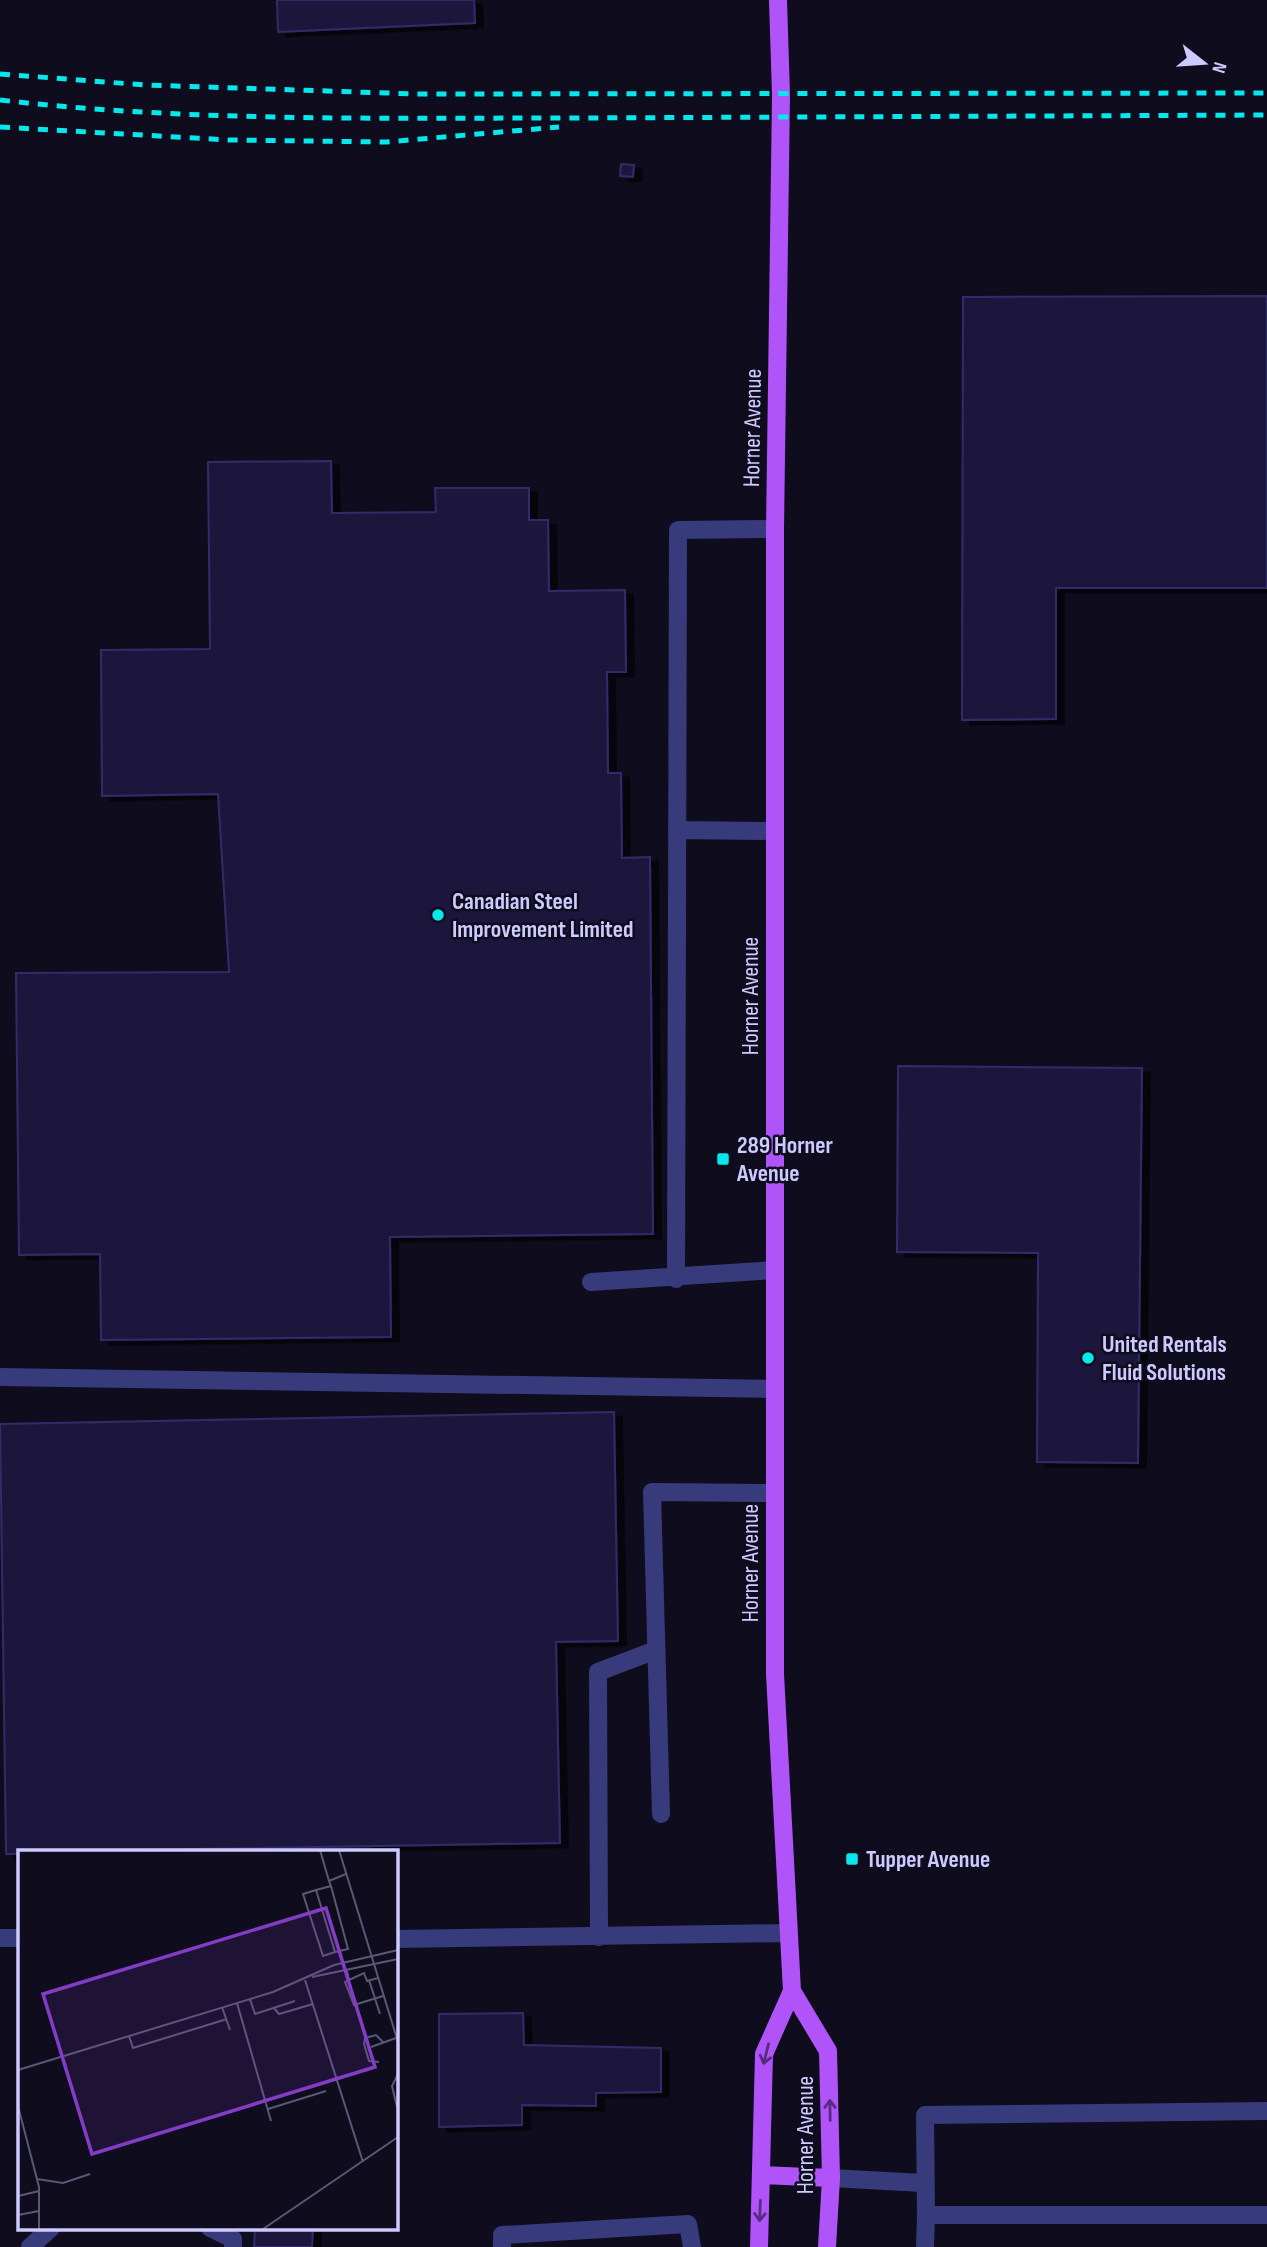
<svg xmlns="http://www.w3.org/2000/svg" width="1267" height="2247" font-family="'Sofia Sans Condensed',sans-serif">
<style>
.building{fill:#1e193e;stroke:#332c69;stroke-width:2;filter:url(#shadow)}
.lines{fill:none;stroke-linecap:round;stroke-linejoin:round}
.minor{stroke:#383b7b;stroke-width:18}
.major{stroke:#b054fa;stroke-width:18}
.rail{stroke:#07e8ed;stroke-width:5;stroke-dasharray:10 9;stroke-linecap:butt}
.oneway{stroke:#572c80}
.poi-dot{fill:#07e8ed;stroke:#0e0c1d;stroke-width:2.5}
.labels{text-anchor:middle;stroke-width:5;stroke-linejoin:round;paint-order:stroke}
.street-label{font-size:24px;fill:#cccafe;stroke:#0e0c1d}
.poi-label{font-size:24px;font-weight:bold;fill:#cccafe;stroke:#0e0c1d;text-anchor:start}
.inset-road{fill:none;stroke:#5a5877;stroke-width:2}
.view{fill:#833cc5;fill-opacity:0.15;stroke:#833cc5;stroke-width:3.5}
.inset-edge{fill:none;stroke:#cccafe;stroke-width:3.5}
</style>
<defs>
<filter id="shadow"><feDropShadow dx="8" dy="4.5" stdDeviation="0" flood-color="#0009"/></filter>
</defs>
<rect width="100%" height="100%" fill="#0e0c1d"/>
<path class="building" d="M 277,0 L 474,0 L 475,23 L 278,32 Z
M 621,164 L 634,165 L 633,177 L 620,176 Z
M 1267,296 L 1267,588 L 1056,588 L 1056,719 L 962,720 L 963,297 Z
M 331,461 L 332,513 L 436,512 L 435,488 L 529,488 L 529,520 L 548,520 L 549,591 L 625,590 L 626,672 L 607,672 L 608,773 L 621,773 L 622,858 L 650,857 L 653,1234 L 390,1237 L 391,1337 L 101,1340 L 100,1254 L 19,1255 L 16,973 L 229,972 L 218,794 L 102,796 L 101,650 L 210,649 L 208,462 Z
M 898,1066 L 1142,1068 L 1138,1463 L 1037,1462 L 1038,1253 L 897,1252 Z
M 614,1412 L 618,1641 L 556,1642 L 560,1843 L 19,1852 L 19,1854 L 6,1854 L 0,1424 Z
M 523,2013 L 524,2045 L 661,2048 L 661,2092 L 596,2093 L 596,2106 L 522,2105 L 522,2125 L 439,2127 L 439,2014 Z
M 255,2228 L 313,2228 L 312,2247 L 254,2247 Z"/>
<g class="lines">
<path class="minor" d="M 677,830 L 775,831
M 676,1279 L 678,530 L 775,529
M 591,1282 L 775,1270
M 0,1377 L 775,1389
M 661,1814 L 652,1492 L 775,1493
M 599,1937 L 598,1672 L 656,1650
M 0,1938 L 19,1938
M 396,1939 L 788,1933
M 831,2178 L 923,2183
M 926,2215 L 925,2115 L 1267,2111
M 210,2228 L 233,2239 L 233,2247
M 30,2247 L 51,2228
M 502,2247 L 502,2235 L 688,2224 L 692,2247
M 925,2247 L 926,2215 L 1267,2215"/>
<path class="major" d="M 778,0 L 781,95 L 775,529 L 775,1674 L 792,1991 L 828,2051 L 831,2178 L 827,2247
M 761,2175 L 831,2178
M 759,2247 L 764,2054 L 792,1991"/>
<path class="rail" d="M 0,74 L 145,85 L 417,94 L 1267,93
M 0,100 C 190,122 382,118 573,118 C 804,117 1036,116 1267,115
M 0,127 L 229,140 L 386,142 L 559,127"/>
</g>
<defs><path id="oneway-shaft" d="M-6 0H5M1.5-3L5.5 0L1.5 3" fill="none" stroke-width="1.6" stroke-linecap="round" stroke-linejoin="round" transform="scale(1.75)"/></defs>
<g class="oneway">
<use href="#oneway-shaft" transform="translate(766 2054) rotate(104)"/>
<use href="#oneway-shaft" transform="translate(830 2110) rotate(-91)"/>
<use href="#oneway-shaft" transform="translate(760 2211) rotate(92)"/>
</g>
<g class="poi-dot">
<circle cx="438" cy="915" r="7"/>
<rect x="716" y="1152" width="14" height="14" rx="3.5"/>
<circle cx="1088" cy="1358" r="7"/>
<rect x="845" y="1852" width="14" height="14" rx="3.5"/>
</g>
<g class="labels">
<g class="street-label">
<text transform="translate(752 428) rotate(-89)" y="8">Horner Avenue</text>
<text transform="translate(750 996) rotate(-90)" y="8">Horner Avenue</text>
<text transform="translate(750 1563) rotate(-90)" y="8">Horner Avenue</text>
<text transform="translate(805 2135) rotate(-90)" y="8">Horner Avenue</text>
</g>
<g class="poi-label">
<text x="452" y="909">Canadian Steel<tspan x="452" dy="28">Improvement Limited</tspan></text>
<text x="737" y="1153">289 Horner<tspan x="737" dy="28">Avenue</tspan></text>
<text x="1102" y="1352">United Rentals<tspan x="1102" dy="28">Fluid Solutions</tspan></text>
<text x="866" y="1867">Tupper Avenue</text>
</g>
</g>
<g transform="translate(18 1850)">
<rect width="380" height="380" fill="#0e0c1d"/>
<path class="inset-road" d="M 302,0 L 311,31 L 328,24M 321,0 L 380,192M 311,31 L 313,36 L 330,99 L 317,102 L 298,40 L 313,36M 298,40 L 285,44 L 305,106 L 317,102M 329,121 L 331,130 L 327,132 L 336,155 L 365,146M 294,127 L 380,109M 287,130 L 345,312M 331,130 L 346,123 L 349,131 L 360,128M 351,130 L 362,164M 232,149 L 237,164 L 277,151M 219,153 L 253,271M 204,157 L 212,180M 256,158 L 261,164 L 295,154M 111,186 L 115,198 L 209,169M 353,197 L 378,188M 361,212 L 351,211 L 346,194 L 347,188 L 358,185 L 365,192M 0,220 L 255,142 L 316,115 L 380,100M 380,224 L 374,236 L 380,261M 0,256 L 21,337 L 21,379M 250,259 L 308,241M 19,329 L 45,333 L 72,324M 0,346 L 21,341M 0,365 L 21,361M 245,379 L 380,287"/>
<path class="view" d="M 308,58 L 357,217 L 74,304 L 25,144 Z"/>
<rect width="380" height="380" class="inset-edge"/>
</g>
<g transform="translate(1204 63) rotate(107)" stroke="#0e0c1d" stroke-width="5" paint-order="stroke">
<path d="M0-5L12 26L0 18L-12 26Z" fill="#cccafe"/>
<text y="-10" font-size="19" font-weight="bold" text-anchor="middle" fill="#cccafe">N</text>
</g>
</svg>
